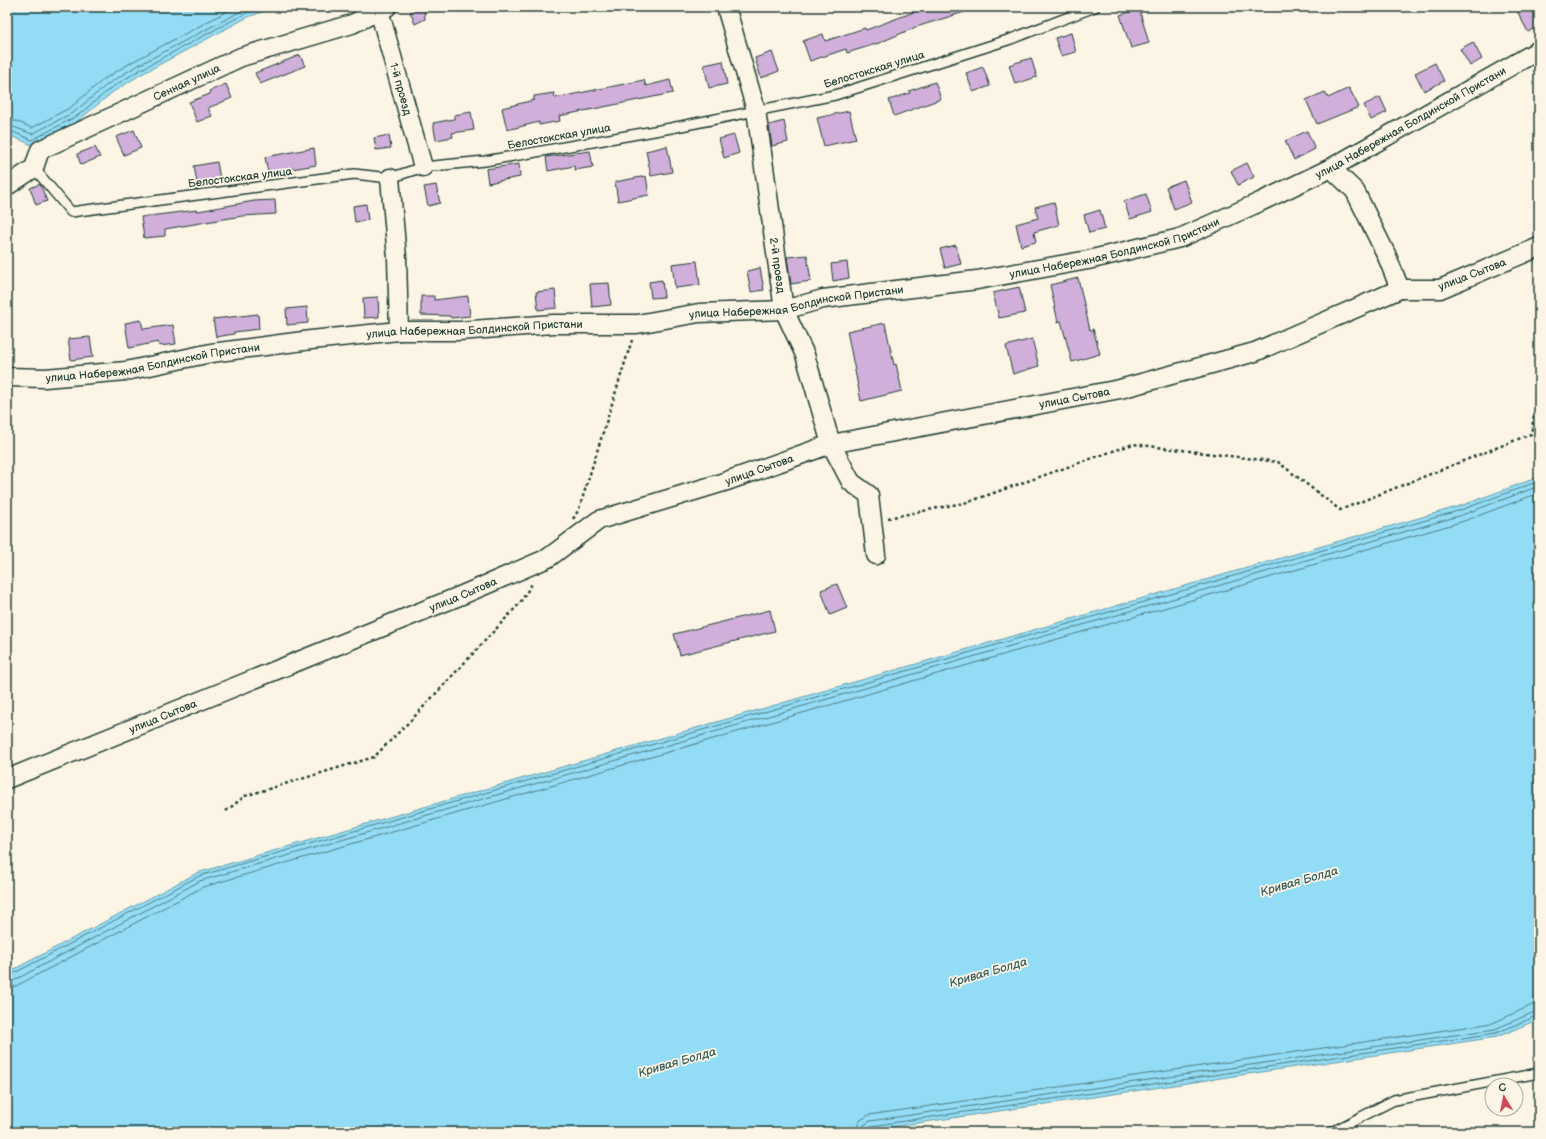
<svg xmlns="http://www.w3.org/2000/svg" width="1546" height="1139" font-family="'Balsamiq Sans',sans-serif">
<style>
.water{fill:#93dcf5;stroke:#659ca8}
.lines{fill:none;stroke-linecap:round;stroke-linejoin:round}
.shore{stroke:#4d7d81;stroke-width:1}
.building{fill:#d0afdb;stroke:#1f3d34}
.lane-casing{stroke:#1f3d34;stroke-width:12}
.street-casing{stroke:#1f3d34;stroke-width:21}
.path{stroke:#1f3d34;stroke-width:2.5;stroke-dasharray:3 3;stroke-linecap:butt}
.lane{stroke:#fcf5e5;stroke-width:9}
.street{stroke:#fcf5e5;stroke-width:18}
.labels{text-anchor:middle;stroke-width:3.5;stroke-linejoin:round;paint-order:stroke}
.street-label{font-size:11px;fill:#1f3d34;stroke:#fcf5e5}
.water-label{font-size:12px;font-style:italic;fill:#365d5b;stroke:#fcf5e5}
</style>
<rect width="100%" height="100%" fill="#fcf5e5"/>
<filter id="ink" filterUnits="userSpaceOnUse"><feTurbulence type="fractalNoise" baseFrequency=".025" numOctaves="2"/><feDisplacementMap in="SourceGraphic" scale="8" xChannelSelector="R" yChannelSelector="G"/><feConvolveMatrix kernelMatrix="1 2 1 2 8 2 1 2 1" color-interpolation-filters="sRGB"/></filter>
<g filter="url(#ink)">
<path class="water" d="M 7,7 L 276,7 L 248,17 L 140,75 L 113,92 L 79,120 L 32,145 L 11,136 L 7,137 Z
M 1539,477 L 1539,1019 L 1497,1037 L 858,1132 L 7,1132 L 7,973 L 197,873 L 1460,506 Z"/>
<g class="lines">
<path class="shore" d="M 7,121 L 16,121 L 32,128 L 71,107 L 104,79 L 132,62 L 235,7
M 7,128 L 14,127 L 32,134 L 74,112 L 108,84 L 135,67 L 249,7
M 7,133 L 13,132 L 32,140 L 77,116 L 111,88 L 138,71 L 246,13 L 264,7
M 7,977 L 199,876 L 1461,510 L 1539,481
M 7,982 L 13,981 L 200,881 L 1462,515 L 1539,486
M 7,988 L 16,986 L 203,887 L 1464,521 L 1539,493
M 856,1132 L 859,1121 L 869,1115 L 1493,1023 L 1532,1005 L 1539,1004
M 862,1132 L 864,1125 L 870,1121 L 1495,1029 L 1539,1010
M 867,1132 L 868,1128 L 871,1126 L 1496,1033 L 1539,1015"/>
</g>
<path class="building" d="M 424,7 L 425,19 L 415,24 L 410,12 Z
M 927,7 L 971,7 L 971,10 L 916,27 L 879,43 L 847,53 L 846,49 L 810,61 L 803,41 L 823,34 L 825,41 L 865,28 L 866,30 Z
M 1515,7 L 1539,7 L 1539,26 L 1528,32 Z
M 1139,9 L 1149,43 L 1131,48 L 1120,15 Z
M 1071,33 L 1076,52 L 1061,56 L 1055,38 Z
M 1473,42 L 1482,59 L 1470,66 L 1460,49 Z
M 772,52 L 779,71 L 761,78 L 755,58 Z
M 300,55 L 305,66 L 260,84 L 255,73 Z
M 1031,58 L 1037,77 L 1015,84 L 1009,65 Z
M 723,61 L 727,84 L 709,88 L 704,65 Z
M 1435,63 L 1444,81 L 1424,91 L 1415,73 Z
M 983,67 L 990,86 L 973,92 L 966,73 Z
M 644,80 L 646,86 L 670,80 L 673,93 L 559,116 L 560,121 L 539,125 L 539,122 L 507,130 L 502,108 L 534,100 L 534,96 L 554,93 L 555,98 Z
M 935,82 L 941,99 L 894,116 L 889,100 L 910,93 L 909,91 Z
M 226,84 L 232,98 L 208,108 L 212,116 L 197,122 L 189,102 L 210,94 L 209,91 Z
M 1349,88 L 1359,107 L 1317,124 L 1306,100 L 1325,92 L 1328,98 Z
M 1380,97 L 1387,112 L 1371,120 L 1364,105 Z
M 849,111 L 856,139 L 824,146 L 817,118 Z
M 471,112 L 474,130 L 452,133 L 453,137 L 436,140 L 433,123 L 454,119 L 454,115 Z
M 784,121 L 788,142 L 772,146 L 769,125 Z
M 134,130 L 141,148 L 124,155 L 116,137 Z
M 1307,131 L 1315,149 L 1294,160 L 1285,141 Z
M 389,135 L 391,148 L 376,150 L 374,138 Z
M 734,135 L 739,153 L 724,158 L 719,139 Z
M 667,146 L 672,172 L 651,176 L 646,151 Z
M 95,147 L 100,157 L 81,165 L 77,154 Z
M 314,148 L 316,165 L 268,173 L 265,157 Z
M 590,151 L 593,167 L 575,170 L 574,166 L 548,171 L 546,157 Z
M 217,162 L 220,179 L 197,183 L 194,166 Z
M 1247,163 L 1254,177 L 1238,185 L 1231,171 Z
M 519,164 L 520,177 L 488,183 L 486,169 Z
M 646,176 L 649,195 L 618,201 L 615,182 Z
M 1184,180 L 1192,202 L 1174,209 L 1166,187 Z
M 40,184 L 47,201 L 36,205 L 30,188 Z
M 436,185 L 440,203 L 428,206 L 424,187 Z
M 1146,194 L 1152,212 L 1130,219 L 1124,201 Z
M 275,200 L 276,214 L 242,216 L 165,229 L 165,236 L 144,238 L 141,217 L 197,210 L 198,211 L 254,201 Z
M 1054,202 L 1059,225 L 1034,232 L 1036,242 L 1021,246 L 1016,224 L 1038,218 L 1035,207 Z
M 366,204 L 368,220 L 355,222 L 353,206 Z
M 1100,210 L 1105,229 L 1089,233 L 1084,215 Z
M 956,245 L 961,264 L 945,268 L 940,249 Z
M 807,255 L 811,281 L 791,284 L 787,257 Z
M 697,261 L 700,285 L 675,288 L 672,264 Z
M 847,262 L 849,278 L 833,281 L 831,264 Z
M 760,268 L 764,290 L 751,292 L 747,271 Z
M 1078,278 L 1090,330 L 1093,329 L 1100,354 L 1072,362 L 1061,321 L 1058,322 L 1050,285 Z
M 662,280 L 664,297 L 651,298 L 649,282 Z
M 609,283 L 611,305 L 592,307 L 590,284 Z
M 1019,287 L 1025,313 L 999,318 L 993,293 Z
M 555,290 L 557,308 L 538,310 L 536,292 Z
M 421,296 L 434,296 L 434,300 L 468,296 L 470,316 L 451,318 L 450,316 L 421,315 Z
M 378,297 L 379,317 L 364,318 L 363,298 Z
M 307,307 L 308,323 L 287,325 L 286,309 Z
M 258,314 L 259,329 L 234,332 L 234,334 L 216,337 L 213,319 Z
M 141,320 L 143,329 L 173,325 L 176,344 L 159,346 L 158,342 L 129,348 L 125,323 Z
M 885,323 L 894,365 L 896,364 L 902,391 L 861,401 L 847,331 Z
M 90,337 L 93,357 L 71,360 L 68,339 Z
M 1032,339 L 1039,366 L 1013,374 L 1006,346 Z
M 837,584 L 847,608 L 830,615 L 821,590 Z
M 770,610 L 775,631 L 680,655 L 674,634 Z"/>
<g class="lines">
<g class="lane-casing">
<path id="lane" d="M 34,168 L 71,212 L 354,174 L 390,178 L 423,167 L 485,161 L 671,128 L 835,95 L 1011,39 L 1095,7
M 1332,1132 L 1394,1100 L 1539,1073"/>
</g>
<g class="street-casing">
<g id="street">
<path id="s1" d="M 726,7 L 756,110 L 784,310 L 805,355 L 831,444 L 851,482 L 869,495 L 876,555"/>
<path id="s2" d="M 379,10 L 423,167"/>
<path d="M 1331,168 L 1355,191 L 1386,254 L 1400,289"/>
<path d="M 390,178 L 397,258 L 399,331"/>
<path id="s3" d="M 7,186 L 34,168 L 40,150 L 241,57 L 352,24 L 387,7"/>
<path id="s4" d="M 7,377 L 45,378 L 126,371 L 211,353 L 311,340 L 399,331 L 459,331 L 553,324 L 637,324 L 699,313 L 784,310 L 823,299 L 977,280 L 1088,260 L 1180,238 L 1260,202 L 1331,168 L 1539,50"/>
<path id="s5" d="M 7,779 L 462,595 L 548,558 L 599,520 L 724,482 L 831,444 L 1120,389 L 1255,352 L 1400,289 L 1440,289 L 1539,247"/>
</g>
</g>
<path class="path" d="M 888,518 L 968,502 L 1133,444 L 1278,462 L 1340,510 L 1531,434 L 1539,386
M 573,519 L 579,509 L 632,340
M 226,811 L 245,796 L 374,757 L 415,716 L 520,603 L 533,582"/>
<use href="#lane" class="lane"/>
<use href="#street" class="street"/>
</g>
</g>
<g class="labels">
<g class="street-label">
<text transform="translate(874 69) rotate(-17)" y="4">Белостокская улица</text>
<text dy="4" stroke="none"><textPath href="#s3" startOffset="213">Сенная улица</textPath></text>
<text dy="4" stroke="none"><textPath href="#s2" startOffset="82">1-й проезд</textPath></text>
<text dy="4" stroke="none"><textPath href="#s4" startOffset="1443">улица Набережная Болдинской Пристани</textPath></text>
<text transform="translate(559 136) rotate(-10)" y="4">Белостокская улица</text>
<text transform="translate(240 177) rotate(-7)" y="4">Белостокская улица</text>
<text dy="4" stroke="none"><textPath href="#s4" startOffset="1119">улица Набережная Болдинской Пристани</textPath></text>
<text dy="4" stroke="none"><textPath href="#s1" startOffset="264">2-й проезд</textPath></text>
<text transform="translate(1472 274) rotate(-21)" y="4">улица Сытова</text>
<text dy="4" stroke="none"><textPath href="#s4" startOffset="795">улица Набережная Болдинской Пристани</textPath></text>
<text dy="4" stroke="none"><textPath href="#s4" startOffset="471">улица Набережная Болдинской Пристани</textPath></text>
<text dy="4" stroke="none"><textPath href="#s4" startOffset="147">улица Набережная Болдинской Пристани</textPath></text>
<text dy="4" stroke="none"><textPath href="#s5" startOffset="1140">улица Сытова</textPath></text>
<text dy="4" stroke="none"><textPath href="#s5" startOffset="816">улица Сытова</textPath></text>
<text dy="4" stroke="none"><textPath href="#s5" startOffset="492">улица Сытова</textPath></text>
<text dy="4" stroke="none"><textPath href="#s5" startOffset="168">улица Сытова</textPath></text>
</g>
<g class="water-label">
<text transform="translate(1299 881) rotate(-16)" y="4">Кривая Болда</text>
<text transform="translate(988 972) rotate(-16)" y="4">Кривая Болда</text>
<text transform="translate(677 1062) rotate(-16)" y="4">Кривая Болда</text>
</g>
</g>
<rect width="1546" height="1139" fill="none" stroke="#fcf5e5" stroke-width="24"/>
<rect x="12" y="12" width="1522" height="1115" fill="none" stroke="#1f3d34" stroke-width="1.5" filter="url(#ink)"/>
<g transform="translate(1504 1097) rotate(350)"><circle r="19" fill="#fcf5e5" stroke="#a4ab9e"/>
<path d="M0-3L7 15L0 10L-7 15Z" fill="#d1495b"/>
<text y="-6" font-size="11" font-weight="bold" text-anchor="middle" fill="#1f3d34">С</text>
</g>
</svg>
